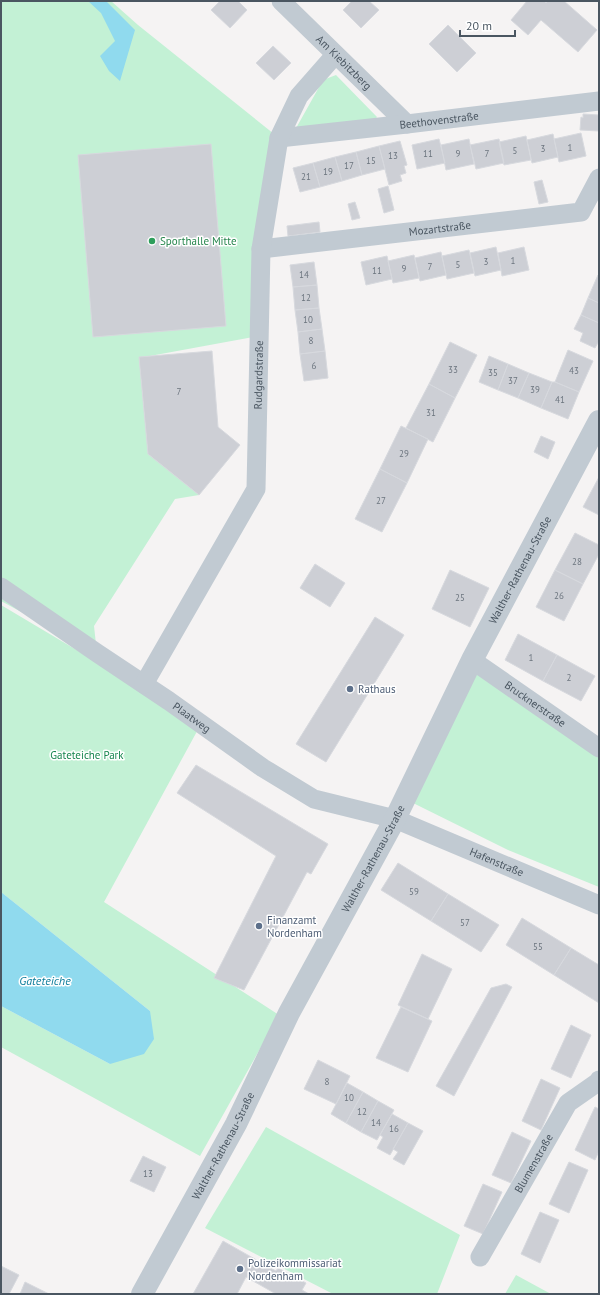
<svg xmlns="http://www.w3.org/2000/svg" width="600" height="1295" font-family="'PT Sans',sans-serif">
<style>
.green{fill:#c3f1d5}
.water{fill:#90daee}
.building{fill:#cdcfd5;stroke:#d7d9de}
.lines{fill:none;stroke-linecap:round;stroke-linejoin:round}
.minor{stroke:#c1cad2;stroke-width:19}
.tertiary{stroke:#c1cad2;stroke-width:22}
.leisure-dot{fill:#2e9e5b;stroke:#fff;stroke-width:1.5}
.service-dot{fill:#5c6f8a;stroke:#fff;stroke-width:1.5}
.labels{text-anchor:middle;stroke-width:3;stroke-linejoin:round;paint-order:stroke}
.number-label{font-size:9px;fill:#6b747e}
.street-label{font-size:11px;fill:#4a5661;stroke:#fff}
.leisure-label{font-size:11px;fill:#27864d;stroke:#fff;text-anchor:start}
.service-label{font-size:11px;fill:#4e5e75;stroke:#fff;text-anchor:start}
.park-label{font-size:11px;fill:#17864f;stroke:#fff}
.water-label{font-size:12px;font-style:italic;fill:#0c7c9b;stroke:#fff}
</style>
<rect width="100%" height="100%" fill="#f5f3f3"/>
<path class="green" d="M 1,1 L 111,1 L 138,25 L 279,138 L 259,336 L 139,358 L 148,454 L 199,495 L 175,499 L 94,626 L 97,653 L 1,601 Z
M 336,75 L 377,117 L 372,123 L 295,130 L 323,80 Z
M 1,605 L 201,724 L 104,902 L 279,1015 L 200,1156 L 1,1047 L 1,1006 L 110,1064 L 150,1011 L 1,892 Z
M 476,667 L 599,749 L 599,887 L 508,850 L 411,802 Z
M 266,1127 L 460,1235 L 437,1294 L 333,1294 L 205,1228 Z
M 516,1275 L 551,1294 L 505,1294 Z"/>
<path class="water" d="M 88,1 L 106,1 L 135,30 L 120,81 L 109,71 L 100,56 L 115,41 L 101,13 Z
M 1,892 L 150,1011 L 154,1039 L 144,1054 L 110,1064 L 1,1006 Z"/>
<path class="building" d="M 220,1 L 238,1 L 247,10 L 230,28 L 211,10 Z
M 352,1 L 369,1 L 379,10 L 361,28 L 343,10 Z
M 527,1 L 544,1 L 546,3 L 548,1 L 564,1 L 597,30 L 578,52 L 541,20 L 528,35 L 511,20 Z
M 448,25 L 476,53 L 457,72 L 429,44 Z
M 273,46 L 291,63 L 274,80 L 256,63 Z
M 583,114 L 599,115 L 599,131 L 580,130 L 581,117 L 583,118 Z
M 581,133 L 586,156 L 559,162 L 554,139 Z
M 553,134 L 558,157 L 532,163 L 527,140 Z
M 526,136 L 531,160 L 504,165 L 499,142 Z
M 439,139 L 445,163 L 417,169 L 412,145 Z
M 469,139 L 474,164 L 446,170 L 441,145 Z
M 499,139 L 504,163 L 476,169 L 470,145 Z
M 400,141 L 407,165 L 404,166 L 406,173 L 400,175 L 402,181 L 389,185 L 379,146 Z
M 211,144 L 226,326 L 93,337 L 78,155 Z
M 379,146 L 385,169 L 362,175 L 356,152 Z
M 356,152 L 362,175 L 342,181 L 335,157 Z
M 335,157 L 342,181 L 320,187 L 313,163 Z
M 313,163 L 320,187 L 300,192 L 293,168 Z
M 542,180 L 548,202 L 539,204 L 534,182 Z
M 388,186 L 394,210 L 384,213 L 378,189 Z
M 355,202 L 360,218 L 352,220 L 348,204 Z
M 319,222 L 320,232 L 288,236 L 287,226 Z
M 496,247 L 501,270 L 475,276 L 470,253 Z
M 524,247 L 529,270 L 502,276 L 498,253 Z
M 469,250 L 474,273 L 447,279 L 442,256 Z
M 441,252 L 446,275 L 420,281 L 415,258 Z
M 414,255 L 419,278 L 393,283 L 388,261 Z
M 387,256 L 392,279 L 366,285 L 361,262 Z
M 314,262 L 317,285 L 293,287 L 290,265 Z
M 598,275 L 599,275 L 599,303 L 588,298 Z
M 317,285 L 319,308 L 295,310 L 293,287 Z
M 588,298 L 599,303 L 599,323 L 581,315 Z
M 319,308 L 322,329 L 298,332 L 295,310 Z
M 581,315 L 599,323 L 599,341 L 595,348 L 580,341 L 583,333 L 574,329 Z
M 322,329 L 325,351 L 300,354 L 298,332 Z
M 450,342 L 477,355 L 455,398 L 429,384 Z
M 568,350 L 593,361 L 579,392 L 555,382 Z
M 212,351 L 218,427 L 240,445 L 199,495 L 148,454 L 139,357 Z
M 325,351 L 328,378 L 304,381 L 300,354 Z
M 489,356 L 508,364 L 498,390 L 479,382 Z
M 508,364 L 529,373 L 518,398 L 498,390 Z
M 529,373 L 552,382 L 541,408 L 518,398 Z
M 552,382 L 555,382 L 579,392 L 568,419 L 541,408 Z
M 429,384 L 455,398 L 433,442 L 406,428 Z
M 401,426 L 428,439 L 407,483 L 380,469 Z
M 541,436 L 555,442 L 548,459 L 534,452 Z
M 380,469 L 407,483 L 382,532 L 355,519 Z
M 599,477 L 599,515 L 583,507 Z
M 575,533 L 599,545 L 599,554 L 583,584 L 555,570 Z
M 315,564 L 345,583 L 330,607 L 300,588 Z
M 450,570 L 489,588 L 470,627 L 432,609 Z
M 555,570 L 583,584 L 564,621 L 536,607 Z
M 375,617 L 404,635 L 326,762 L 296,744 Z
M 518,634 L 557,655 L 543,681 L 505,660 Z
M 557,655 L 595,676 L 581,701 L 543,681 Z
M 196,765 L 328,844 L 311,874 L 307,872 L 244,990 L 214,978 L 276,856 L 177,793 Z
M 398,863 L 448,894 L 431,921 L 381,890 Z
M 448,894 L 499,925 L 481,952 L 431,921 Z
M 522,918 L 571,948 L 554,975 L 506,945 Z
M 571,948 L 599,965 L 599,1003 L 554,975 Z
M 422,954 L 452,969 L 428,1019 L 398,1005 Z
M 506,984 L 512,987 L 454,1096 L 436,1086 L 491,988 Z
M 401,1007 L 432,1021 L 408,1072 L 376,1058 Z
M 571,1025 L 591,1035 L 571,1078 L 551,1069 Z
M 318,1060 L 350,1076 L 336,1104 L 304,1089 Z
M 541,1079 L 560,1088 L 541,1130 L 522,1121 Z
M 347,1083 L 363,1092 L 346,1123 L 331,1114 Z
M 363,1092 L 378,1101 L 361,1132 L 346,1123 Z
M 378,1101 L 394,1110 L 377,1140 L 361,1132 Z
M 595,1107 L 599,1109 L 599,1151 L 595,1160 L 575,1150 Z
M 392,1114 L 408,1123 L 390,1155 L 377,1148 L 383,1137 L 380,1135 Z
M 408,1123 L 423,1131 L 404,1165 L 393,1159 L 398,1152 L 393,1149 Z
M 512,1132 L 531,1141 L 511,1183 L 492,1175 Z
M 143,1156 L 166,1167 L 154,1192 L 130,1181 Z
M 569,1162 L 588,1170 L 569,1213 L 549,1204 Z
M 483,1184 L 502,1192 L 483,1234 L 464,1226 Z
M 540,1212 L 559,1220 L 540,1263 L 521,1254 Z
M 223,1241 L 276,1271 L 278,1268 L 306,1283 L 302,1290 L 309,1294 L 276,1294 L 246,1277 L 237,1294 L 193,1294 Z
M 1,1266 L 19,1275 L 9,1294 L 1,1294 Z
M 25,1282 L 49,1294 L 20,1294 Z"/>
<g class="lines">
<g class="minor">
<path id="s1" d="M 281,1 L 407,124"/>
<path id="s2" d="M 279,138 L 407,124 L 599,101"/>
<path id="s3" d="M 261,249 L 581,212 L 599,178"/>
<path id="s4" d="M 1,587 L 97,653 L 169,701 L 263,768 L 314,799 L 395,819 L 599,905"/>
<path id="s5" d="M 472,660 L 599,748"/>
<path id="s6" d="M 144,684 L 256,489 L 261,249 L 279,138 L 299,96 L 335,55"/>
<path id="s7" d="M 480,1257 L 568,1103 L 598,1082 L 599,1080"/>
</g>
<path class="tertiary" id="s8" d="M 142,1294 L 236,1124 L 289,1013 L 395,819 L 472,660 L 599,421"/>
</g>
<circle class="leisure-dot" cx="152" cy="241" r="4"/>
<g class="service-dot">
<circle cx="350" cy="689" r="4"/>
<circle cx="259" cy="926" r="4"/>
<circle cx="240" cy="1269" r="4"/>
</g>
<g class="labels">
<g class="number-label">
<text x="570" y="151">1</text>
<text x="543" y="152">3</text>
<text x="515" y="154">5</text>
<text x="428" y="157">11</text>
<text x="458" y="157">9</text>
<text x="487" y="157">7</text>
<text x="393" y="159">13</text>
<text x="371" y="164">15</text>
<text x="349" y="169">17</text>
<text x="328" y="175">19</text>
<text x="306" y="180">21</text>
<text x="513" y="264">1</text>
<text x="486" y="265">3</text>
<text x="458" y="268">5</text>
<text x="430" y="270">7</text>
<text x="404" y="272">9</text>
<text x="377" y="274">11</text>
<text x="304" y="278">14</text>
<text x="306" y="301">12</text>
<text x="308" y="323">10</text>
<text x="311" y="344">8</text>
<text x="314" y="369">6</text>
<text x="453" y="373">33</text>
<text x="574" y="374">43</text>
<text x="493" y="376">35</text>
<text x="513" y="384">37</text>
<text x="535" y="393">39</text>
<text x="179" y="395">7</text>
<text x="560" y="403">41</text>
<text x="431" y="416">31</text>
<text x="404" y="457">29</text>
<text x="381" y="504">27</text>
<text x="577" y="565">28</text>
<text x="559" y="599">26</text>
<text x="460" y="601">25</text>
<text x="531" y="661">1</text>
<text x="569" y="681">2</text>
<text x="414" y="895">59</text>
<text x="465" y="926">57</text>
<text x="538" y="950">55</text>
<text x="327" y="1085">8</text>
<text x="349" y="1101">10</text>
<text x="362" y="1115">12</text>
<text x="376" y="1126">14</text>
<text x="394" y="1132">16</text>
<text x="148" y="1177">13</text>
</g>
<g class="street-label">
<text dy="4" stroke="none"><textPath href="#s1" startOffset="88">Am Kiebitzberg</textPath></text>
<text dy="4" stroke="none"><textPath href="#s2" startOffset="161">Beethovenstraße</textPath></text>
<text dy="4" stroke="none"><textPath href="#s3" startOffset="180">Mozartstraße</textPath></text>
<text dy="4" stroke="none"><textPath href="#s6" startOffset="339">Rudgardstraße</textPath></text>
<text dy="4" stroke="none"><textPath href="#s8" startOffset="817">Walther-Rathenau-Straße</textPath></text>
<text dy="4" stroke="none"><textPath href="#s5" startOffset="77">Brucknerstraße</textPath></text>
<text dy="4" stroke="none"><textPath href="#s4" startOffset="231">Plaatweg</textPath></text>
<text dy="4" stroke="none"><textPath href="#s8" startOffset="493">Walther-Rathenau-Straße</textPath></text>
<text dy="4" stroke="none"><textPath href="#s4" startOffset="572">Hafenstraße</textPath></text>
<text dy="4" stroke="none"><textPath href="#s8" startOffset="169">Walther-Rathenau-Straße</textPath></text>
<text dy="4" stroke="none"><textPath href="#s7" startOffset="108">Blumenstraße</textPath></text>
</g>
<g class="leisure-label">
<text x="160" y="245">Sporthalle Mitte</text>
</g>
<g class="service-label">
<text x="358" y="693">Rathaus</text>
<text x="267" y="924">Finanzamt<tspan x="267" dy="13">Nordenham</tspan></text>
<text x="248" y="1267">Polizeikommissariat<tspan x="248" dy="13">Nordenham</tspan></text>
</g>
<g class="park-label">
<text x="87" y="759">Gateteiche Park</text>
</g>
<g class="water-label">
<text x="45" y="985">Gateteiche</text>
</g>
</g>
<rect width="600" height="1295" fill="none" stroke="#4a5661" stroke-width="4"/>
<path d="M460 30v6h55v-6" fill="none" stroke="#4a5661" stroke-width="2"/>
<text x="466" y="30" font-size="12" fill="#4a5661" stroke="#ffffff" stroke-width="3" paint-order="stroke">20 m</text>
</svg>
